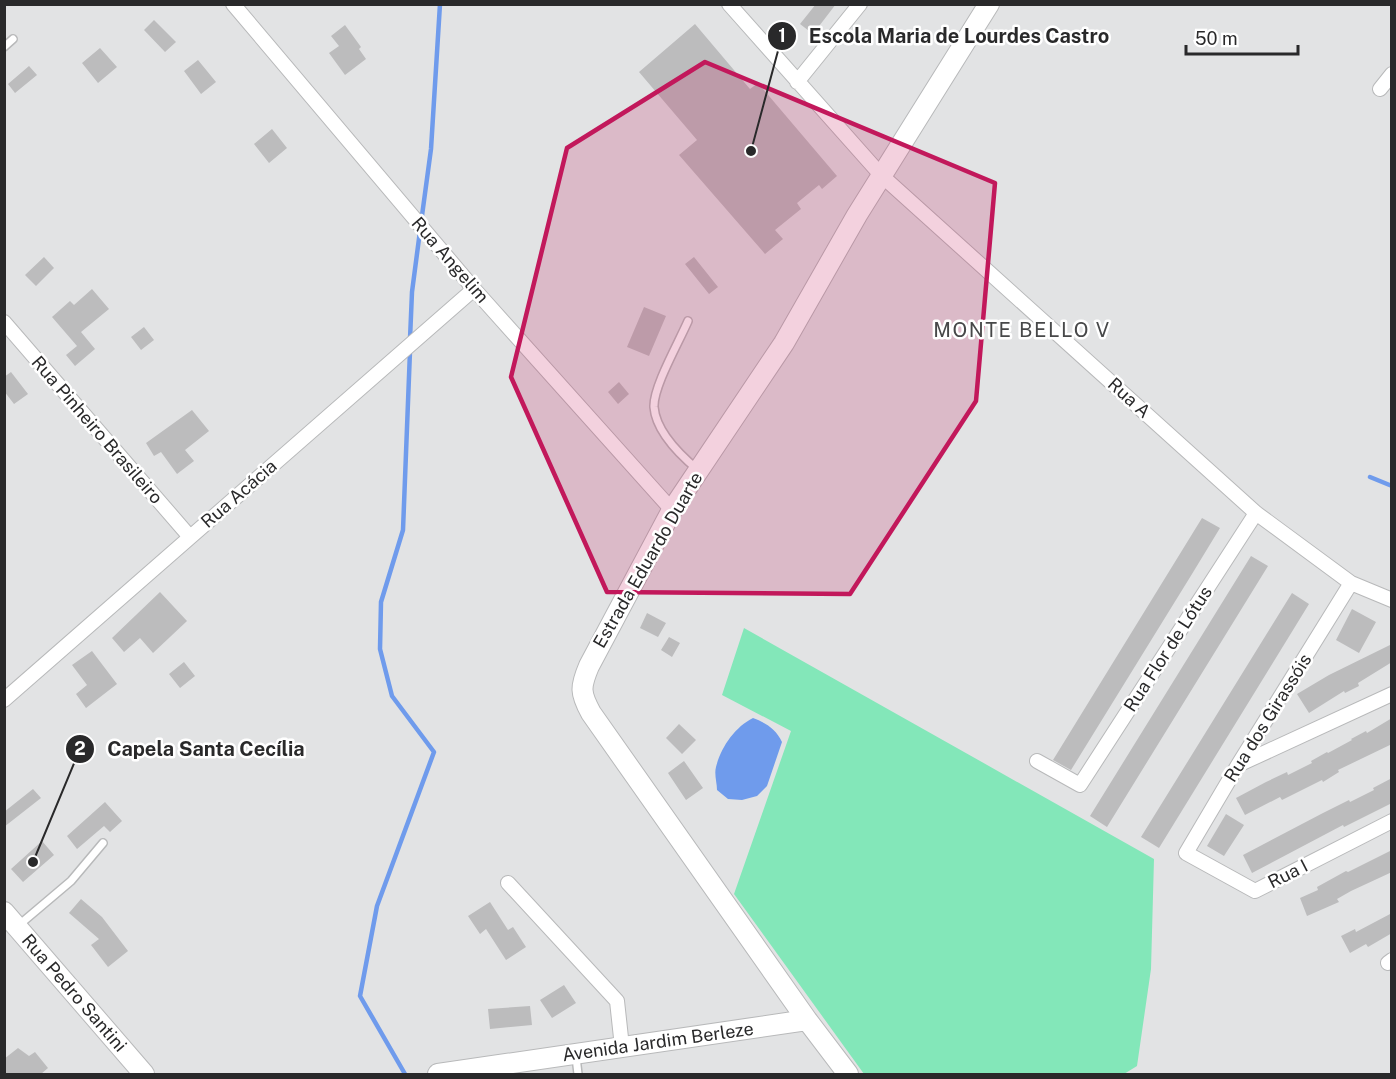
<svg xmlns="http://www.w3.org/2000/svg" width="1396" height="1079" font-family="'Public Sans',sans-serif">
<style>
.green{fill:#83e7b9}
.water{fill:#6f9bec}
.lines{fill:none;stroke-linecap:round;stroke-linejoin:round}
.stream{stroke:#6f9bec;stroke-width:4.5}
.building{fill:#bcbcbd}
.lane-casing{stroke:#b8b9ba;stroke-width:10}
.street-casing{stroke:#b8b9ba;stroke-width:16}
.secondary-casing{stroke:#b8b9ba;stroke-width:22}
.lane{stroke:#fff;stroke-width:7}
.street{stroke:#fff;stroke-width:14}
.secondary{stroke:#fff;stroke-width:20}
.marked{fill:#c2185b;fill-opacity:0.2;stroke:#c2185b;stroke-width:4.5;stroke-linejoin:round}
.labels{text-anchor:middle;stroke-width:5;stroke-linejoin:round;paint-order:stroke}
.street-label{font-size:18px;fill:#29292a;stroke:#fff}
.neighbourhood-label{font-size:20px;letter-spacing:1.5px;fill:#474849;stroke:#fff}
.leader{fill:none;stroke:#29292a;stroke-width:2}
.callout-dot{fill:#29292a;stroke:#fff;stroke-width:2}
.mark-label{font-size:18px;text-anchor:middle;font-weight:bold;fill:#fff}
.callout-label{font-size:20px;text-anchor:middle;font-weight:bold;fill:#29292a;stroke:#fff;stroke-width:5;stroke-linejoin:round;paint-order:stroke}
</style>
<rect width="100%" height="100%" fill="#e2e3e4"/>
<path class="green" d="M 744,628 L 1154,859 L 1151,969 L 1137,1066 L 1124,1074 L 864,1074 L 734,894 L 791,731 L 722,695 Z"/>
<path class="water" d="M 753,718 C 766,723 776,729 782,742 L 767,786 L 757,796 L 742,800 L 728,799 L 717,790 C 717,783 714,774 716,767 C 721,747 735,727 753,718 Z"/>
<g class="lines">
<path class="stream" d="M 421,223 L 431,149 L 440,4
M 410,339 L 412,292 L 420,231
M 1370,477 L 1392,486
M 405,1074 L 360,996 L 377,906 L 434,752 L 392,696 L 380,649 L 381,602 L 403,530 L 410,351"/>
</g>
<path class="building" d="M 816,4 L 836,4 L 813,34 L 800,24 Z
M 154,20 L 176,42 L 165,52 L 144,30 Z
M 695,24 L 750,89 L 758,83 L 837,176 L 822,189 L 819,185 L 797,203 L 801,209 L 775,230 L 783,239 L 765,254 L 679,155 L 697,140 L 639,72 Z
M 345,25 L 361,47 L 359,49 L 366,59 L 345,75 L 329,53 L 339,46 L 331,36 Z
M 100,48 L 117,67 L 98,83 L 82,63 Z
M 198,60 L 216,82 L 201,94 L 184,71 Z
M 29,66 L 37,75 L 15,93 L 8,84 Z
M 272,129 L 287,148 L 269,163 L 254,144 Z
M 44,257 L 54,268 L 36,286 L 25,275 Z
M 694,257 L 718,287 L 709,294 L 685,264 Z
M 92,289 L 109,309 L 81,332 L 95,349 L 75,366 L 66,355 L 77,346 L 52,317 L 70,301 L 74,305 Z
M 644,307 L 666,316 L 649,356 L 627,347 Z
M 144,327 L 154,340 L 141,350 L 131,337 Z
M 11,372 L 28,394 L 14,404 L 4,391 L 4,377 Z
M 619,382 L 629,394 L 618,404 L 608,392 Z
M 192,410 L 209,431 L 185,450 L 194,461 L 177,474 L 161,452 L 154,456 L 146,443 Z
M 1202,518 L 1220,528 L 1192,574 L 1071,770 L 1053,760 Z
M 1251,556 L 1268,566 L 1107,827 L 1090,816 Z
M 160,592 L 187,621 L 153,653 L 140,638 L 124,652 L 112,638 Z
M 1292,593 L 1309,604 L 1159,848 L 1141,837 Z
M 1352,609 L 1376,622 L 1359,653 L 1336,640 Z
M 647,613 L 666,623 L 658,637 L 640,628 Z
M 669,637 L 680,643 L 672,657 L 661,650 Z
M 1392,644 L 1392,662 L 1358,683 L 1359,686 L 1345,693 L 1344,691 L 1309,713 L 1297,694 L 1329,675 Z
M 92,651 L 117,684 L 86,708 L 76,694 L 87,685 L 72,665 Z
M 184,662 L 195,676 L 180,688 L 169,674 Z
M 1392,718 L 1392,744 L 1338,770 L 1339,772 L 1323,782 L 1322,780 L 1282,800 L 1280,797 L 1245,815 L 1236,798 L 1266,782 L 1287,772 L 1288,775 L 1312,763 L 1311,761 L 1327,752 L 1328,753 L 1352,740 L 1351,739 L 1366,731 L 1367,733 Z
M 679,724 L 696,740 L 682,754 L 666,738 Z
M 684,761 L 703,788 L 686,800 L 668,773 Z
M 1392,778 L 1392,803 L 1344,827 L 1343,825 L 1252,873 L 1243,855 L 1323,813 L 1349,800 L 1350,802 L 1374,790 L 1373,788 Z
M 33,789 L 41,798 L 4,827 L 4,812 Z
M 105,802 L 122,821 L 110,832 L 104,826 L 77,849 L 67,836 Z
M 1226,814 L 1244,825 L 1224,856 L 1207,846 Z
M 42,841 L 54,855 L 23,882 L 11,869 Z
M 1392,850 L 1392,872 L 1351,891 L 1337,899 L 1339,902 L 1307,916 L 1300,898 L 1318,890 L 1317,887 L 1346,871 L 1348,872 Z
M 81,899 L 102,917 L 128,951 L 108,967 L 91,945 L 99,939 L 69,913 Z
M 490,902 L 508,930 L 513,927 L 526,947 L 506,960 L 486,929 L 480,934 L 468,916 Z
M 1392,913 L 1392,933 L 1368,947 L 1366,944 L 1350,953 L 1341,936 L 1355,929 L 1356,932 Z
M 564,985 L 576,1003 L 552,1018 L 540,1000 Z
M 530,1006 L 532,1025 L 490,1029 L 488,1009 Z
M 18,1048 L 29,1056 L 35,1052 L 48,1068 L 41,1074 L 4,1074 L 4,1059 Z"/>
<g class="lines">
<g class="lane-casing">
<path id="lane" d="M 4,47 L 13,39
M 688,321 C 679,342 653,387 654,407 C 656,432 680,455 698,470
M 19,925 L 71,881 L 103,843
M 576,1057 L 578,1074"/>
</g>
<g class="street-casing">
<path id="street" d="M 233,4 L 474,289 L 672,510
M 729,4 L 881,175 L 1256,513 L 1351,583 L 1392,600
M 797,82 L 860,4
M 1380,89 L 1392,74
M 4,322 L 190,537
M 1351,583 L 1238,765 L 1186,853 L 1255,891 L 1392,821
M 4,700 L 474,289
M 1037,761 L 1080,785 L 1256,513
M 1238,765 L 1392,694
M 508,883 L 617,1001 L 622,1047
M 1388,963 L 1392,960"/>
</g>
<g class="secondary-casing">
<path id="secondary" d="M 4,912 L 144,1074
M 438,1074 L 807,1020
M 848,1074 L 807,1020 L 591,713 C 580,693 580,687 589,666 L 672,510 L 784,343 L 857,215 L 989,4"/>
</g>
<use href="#lane" class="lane"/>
<use href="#street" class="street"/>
<use href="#secondary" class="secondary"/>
</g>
<path class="marked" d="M 705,62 L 995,183 L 976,401 L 850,594 L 607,592 L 511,377 L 567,148 Z"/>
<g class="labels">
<g class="street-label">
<text transform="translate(450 260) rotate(49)" y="6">Rua Angelim</text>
<text transform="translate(1129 398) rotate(42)" y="6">Rua A</text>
<text transform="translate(97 430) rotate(49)" y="6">Rua Pinheiro Brasileiro</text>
<text transform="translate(239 494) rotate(-41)" y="6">Rua Acácia</text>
<text transform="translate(648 560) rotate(-60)" y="6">Estrada Eduardo Duarte</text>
<text transform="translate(1168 649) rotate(-57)" y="6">Rua Flor de Lótus</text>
<text transform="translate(1268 718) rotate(-58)" y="6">Rua dos Girassóis</text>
<text transform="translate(1288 874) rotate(-27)" y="6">Rua I</text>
<text transform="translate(74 993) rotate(49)" y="6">Rua Pedro Santini</text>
<text transform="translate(658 1042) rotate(-8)" y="6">Avenida Jardim Berleze</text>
</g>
<g class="neighbourhood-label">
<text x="1022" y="337">MONTE BELLO V</text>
</g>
</g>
<path class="leader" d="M751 151L782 36M33 862L80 749"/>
<g class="callout-dot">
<circle cx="751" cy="151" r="6"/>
<circle cx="33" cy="862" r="6"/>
<circle cx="782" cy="36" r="15"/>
<circle cx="80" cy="749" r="15"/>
</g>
<g class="mark-label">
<text x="782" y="42">1</text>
<text x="80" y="755">2</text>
</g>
<g class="callout-label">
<text x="959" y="43">Escola Maria de Lourdes Castro</text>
<text x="206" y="756">Capela Santa Cecília</text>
</g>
<rect width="1396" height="1079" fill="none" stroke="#29292a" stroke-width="12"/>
<path d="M1186 45v9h112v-9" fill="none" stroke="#29292a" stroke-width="3"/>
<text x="1195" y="45" font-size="18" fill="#29292a" stroke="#ffffff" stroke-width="4.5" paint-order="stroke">50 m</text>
</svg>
